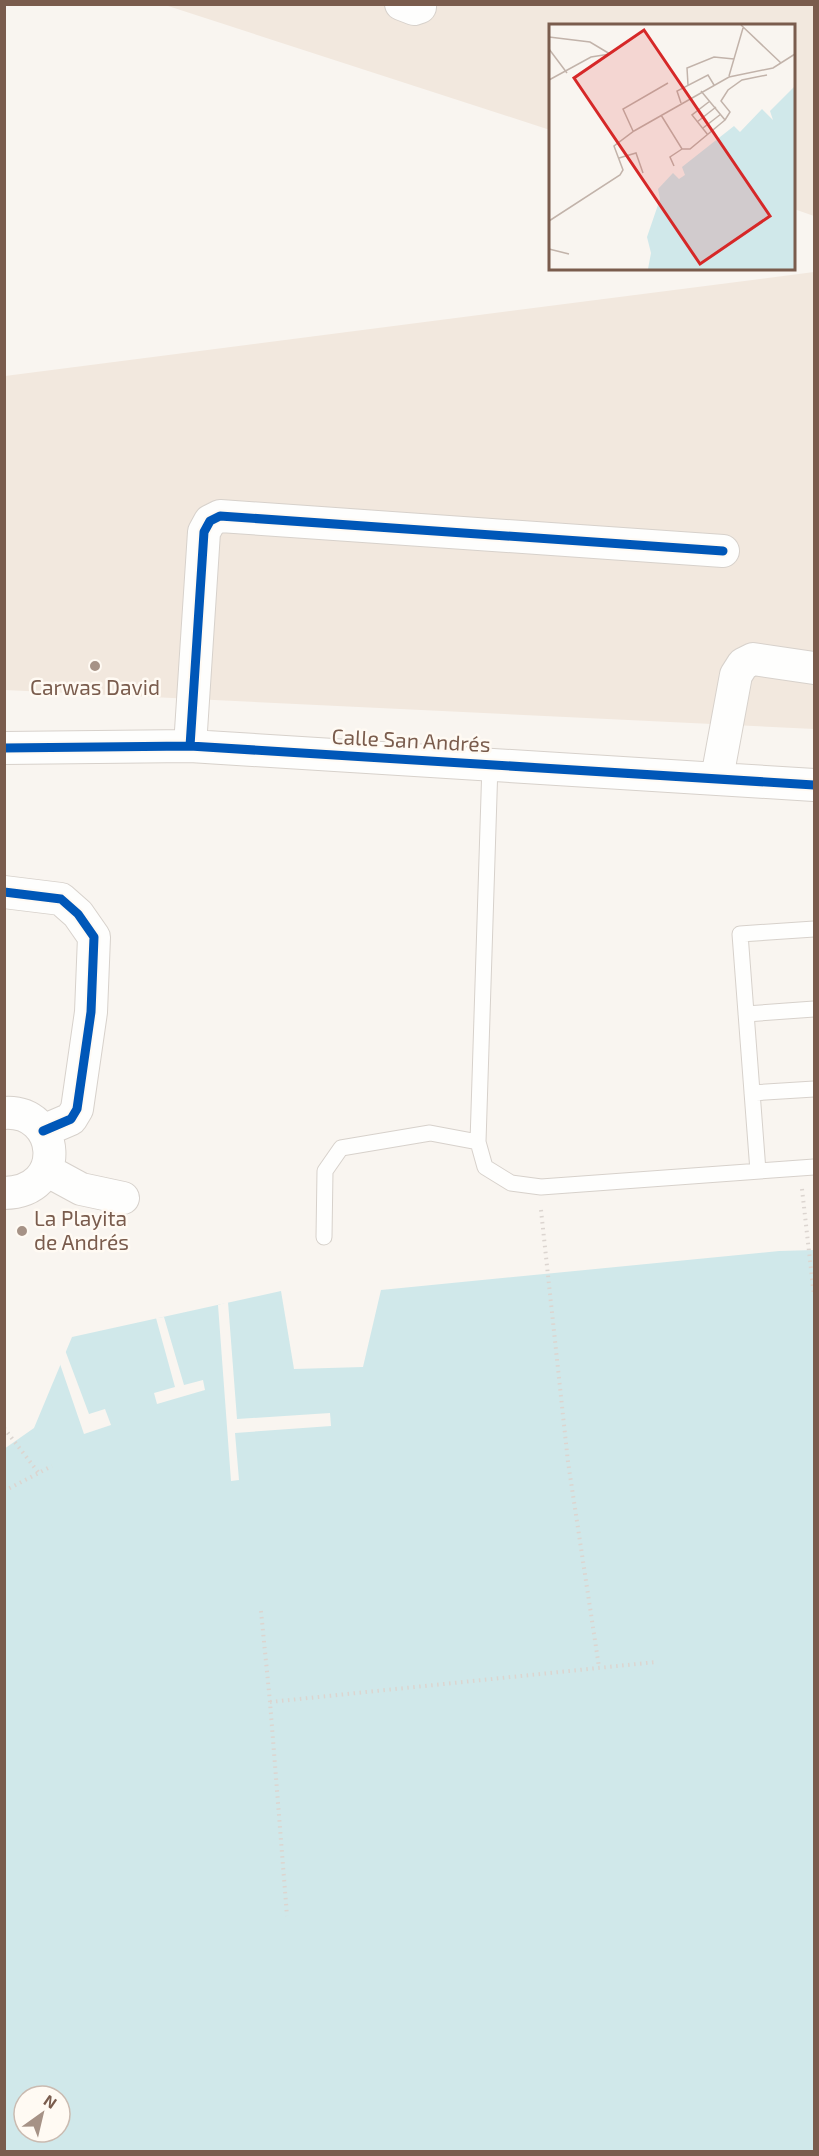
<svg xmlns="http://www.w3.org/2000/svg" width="819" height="2156" font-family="'Exo 2',sans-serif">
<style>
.residential{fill:#f2e8de}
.water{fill:#d0e8ea;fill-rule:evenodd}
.pier{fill:#f9f5f0}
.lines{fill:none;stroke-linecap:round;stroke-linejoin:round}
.lane-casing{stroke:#d7d1cb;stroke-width:17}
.street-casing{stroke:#d7d1cb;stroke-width:34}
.path{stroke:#dcd5d0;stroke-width:4;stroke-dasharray:1.5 4.5;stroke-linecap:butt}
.lane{stroke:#fefefd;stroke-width:15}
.street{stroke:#fefefd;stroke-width:32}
.cycleway-casing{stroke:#fffaf3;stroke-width:13}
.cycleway{stroke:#0057b8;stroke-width:9}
.poi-dot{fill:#a69286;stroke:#fffaf3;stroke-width:2}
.labels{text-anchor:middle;stroke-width:5;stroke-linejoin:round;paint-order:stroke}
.poi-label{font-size:21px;fill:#7a5c4d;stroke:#fffaf3}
.street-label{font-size:21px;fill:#7a5c4d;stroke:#fffaf3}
.inset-road{fill:none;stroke:#c2b3aa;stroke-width:1.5}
.view{fill:#d62828;fill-opacity:0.15;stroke:#d62828;stroke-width:3}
.inset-edge{fill:none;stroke:#7a5c4d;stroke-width:3}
</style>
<rect width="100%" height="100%" fill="#f9f5f0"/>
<path class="residential" d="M 165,5 L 814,5 L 814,216 L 794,209 L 794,26 L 550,26 L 550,130 Z
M 814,272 L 814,729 L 5,690 L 5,376 Z"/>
<path class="water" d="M 814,1250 L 814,2151 L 5,2151 L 4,1449 L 34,1428 L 72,1337 L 281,1291 L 294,1369 L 363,1367 L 381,1290 L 779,1251 ZM 24,2096 L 60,2096 L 60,2132 L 24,2132 Z"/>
<path class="pier" d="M 228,1302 L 237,1419 L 330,1413 L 331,1426 L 235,1433 L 239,1480 L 231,1481 L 218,1305 Z
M 164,1317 L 184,1385 L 203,1380 L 205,1390 L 157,1404 L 154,1393 L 175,1387 L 156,1318 Z
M 65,1350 L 89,1414 L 105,1409 L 111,1425 L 84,1434 L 60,1364 Z"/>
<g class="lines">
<g class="lane-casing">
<path id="lane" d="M 490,764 L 478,1142 L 485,1167 L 511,1183 L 541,1187 L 814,1167
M 746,1014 L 814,1009
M 752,1093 L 814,1089
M 758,1171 L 740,934 L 814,929
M 324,1237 L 325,1171 L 341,1148 L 430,1133 L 478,1142"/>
</g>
<g class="street-casing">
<path id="street" d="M 401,4 L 414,9 L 420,7
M 190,746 L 204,532 L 210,521 L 220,516 L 723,551
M 4,748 L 190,746 L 814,785
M 717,778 L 736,675 L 743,664 L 753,659 L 814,668
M 4,892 L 61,899 L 78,914 L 94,937 L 91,1012 L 77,1109 L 71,1119 L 43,1131
M 4,1113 C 60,1109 69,1192 4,1193
M 46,1170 L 81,1189 L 123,1198"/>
</g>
<path class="path" d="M 802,1189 L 814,1296
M 541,1210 L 568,1462 L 599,1667
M 4,1428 L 38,1472
M 4,1491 L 52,1466
M 261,1611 L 270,1702 L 287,1916
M 270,1702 L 656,1662"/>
<use href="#lane" class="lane"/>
<use href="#street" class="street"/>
<g class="cycleway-casing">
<path id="cycleway" d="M 190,746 L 204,532 L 210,521 L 220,516 L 723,551
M 4,748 L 190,746 L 814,785
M 4,892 L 61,899 L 78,914 L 94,937 L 91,1012 L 77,1109 L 71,1119 L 43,1131"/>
</g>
<use href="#cycleway" class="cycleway"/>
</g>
<g class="poi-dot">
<circle cx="95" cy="666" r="6"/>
<circle cx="22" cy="1231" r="6"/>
</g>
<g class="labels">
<g class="poi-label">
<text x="95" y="695">Carwas David</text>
<text x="34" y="1226" text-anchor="start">La Playita<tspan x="34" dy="24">de Andrés</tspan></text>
</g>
<g class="street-label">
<text transform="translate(411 741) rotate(3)" y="7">Calle San Andrés</text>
</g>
</g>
<g transform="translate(549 24)">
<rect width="246" height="246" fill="#f9f5f0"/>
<path d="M 246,62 L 246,245 L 99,245 L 102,229 L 98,213 L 111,175 L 109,165 L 124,149 L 130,155 L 136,151 L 133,143 L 185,102 L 191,108 L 213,85 L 224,96 L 221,87 Z" fill="#d0e8ea"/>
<path class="inset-road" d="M 192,1 L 232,39M 0,13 L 41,18 L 61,30M 0,25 L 18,49M 180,52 L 194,4M 0,56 L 42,33 L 61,30M 139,61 L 138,44 L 165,33 L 185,35M 132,79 L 128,67 L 159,51 L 165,61M 112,91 L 133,125 L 141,125 L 176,96 L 152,67M 176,96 L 181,88 L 172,77 L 179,66 L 193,56 L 218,51M 148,98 L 167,83M 154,104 L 172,90M 84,107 L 74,85 L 119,59M 159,111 L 143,91 L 161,77M 70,134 L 87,129 L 94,149M 125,142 L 121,133 L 133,125M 0,197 L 71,151 L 74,146 L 65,122 L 85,107 L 180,53 L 224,44 L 246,30M 0,225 L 20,230"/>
<path class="view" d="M 95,6 L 221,192 L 151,240 L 25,54 Z"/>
<rect width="246" height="246" class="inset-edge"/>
</g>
<rect width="819" height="2156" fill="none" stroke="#7a5c4d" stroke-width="12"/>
<g transform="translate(42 2114) rotate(34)"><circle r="28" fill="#fffaf3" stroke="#cabbb1" stroke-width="1.5"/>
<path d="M0-4.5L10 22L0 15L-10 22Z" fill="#a69286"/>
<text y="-9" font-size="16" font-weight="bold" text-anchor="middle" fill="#7a5c4d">N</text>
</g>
</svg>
